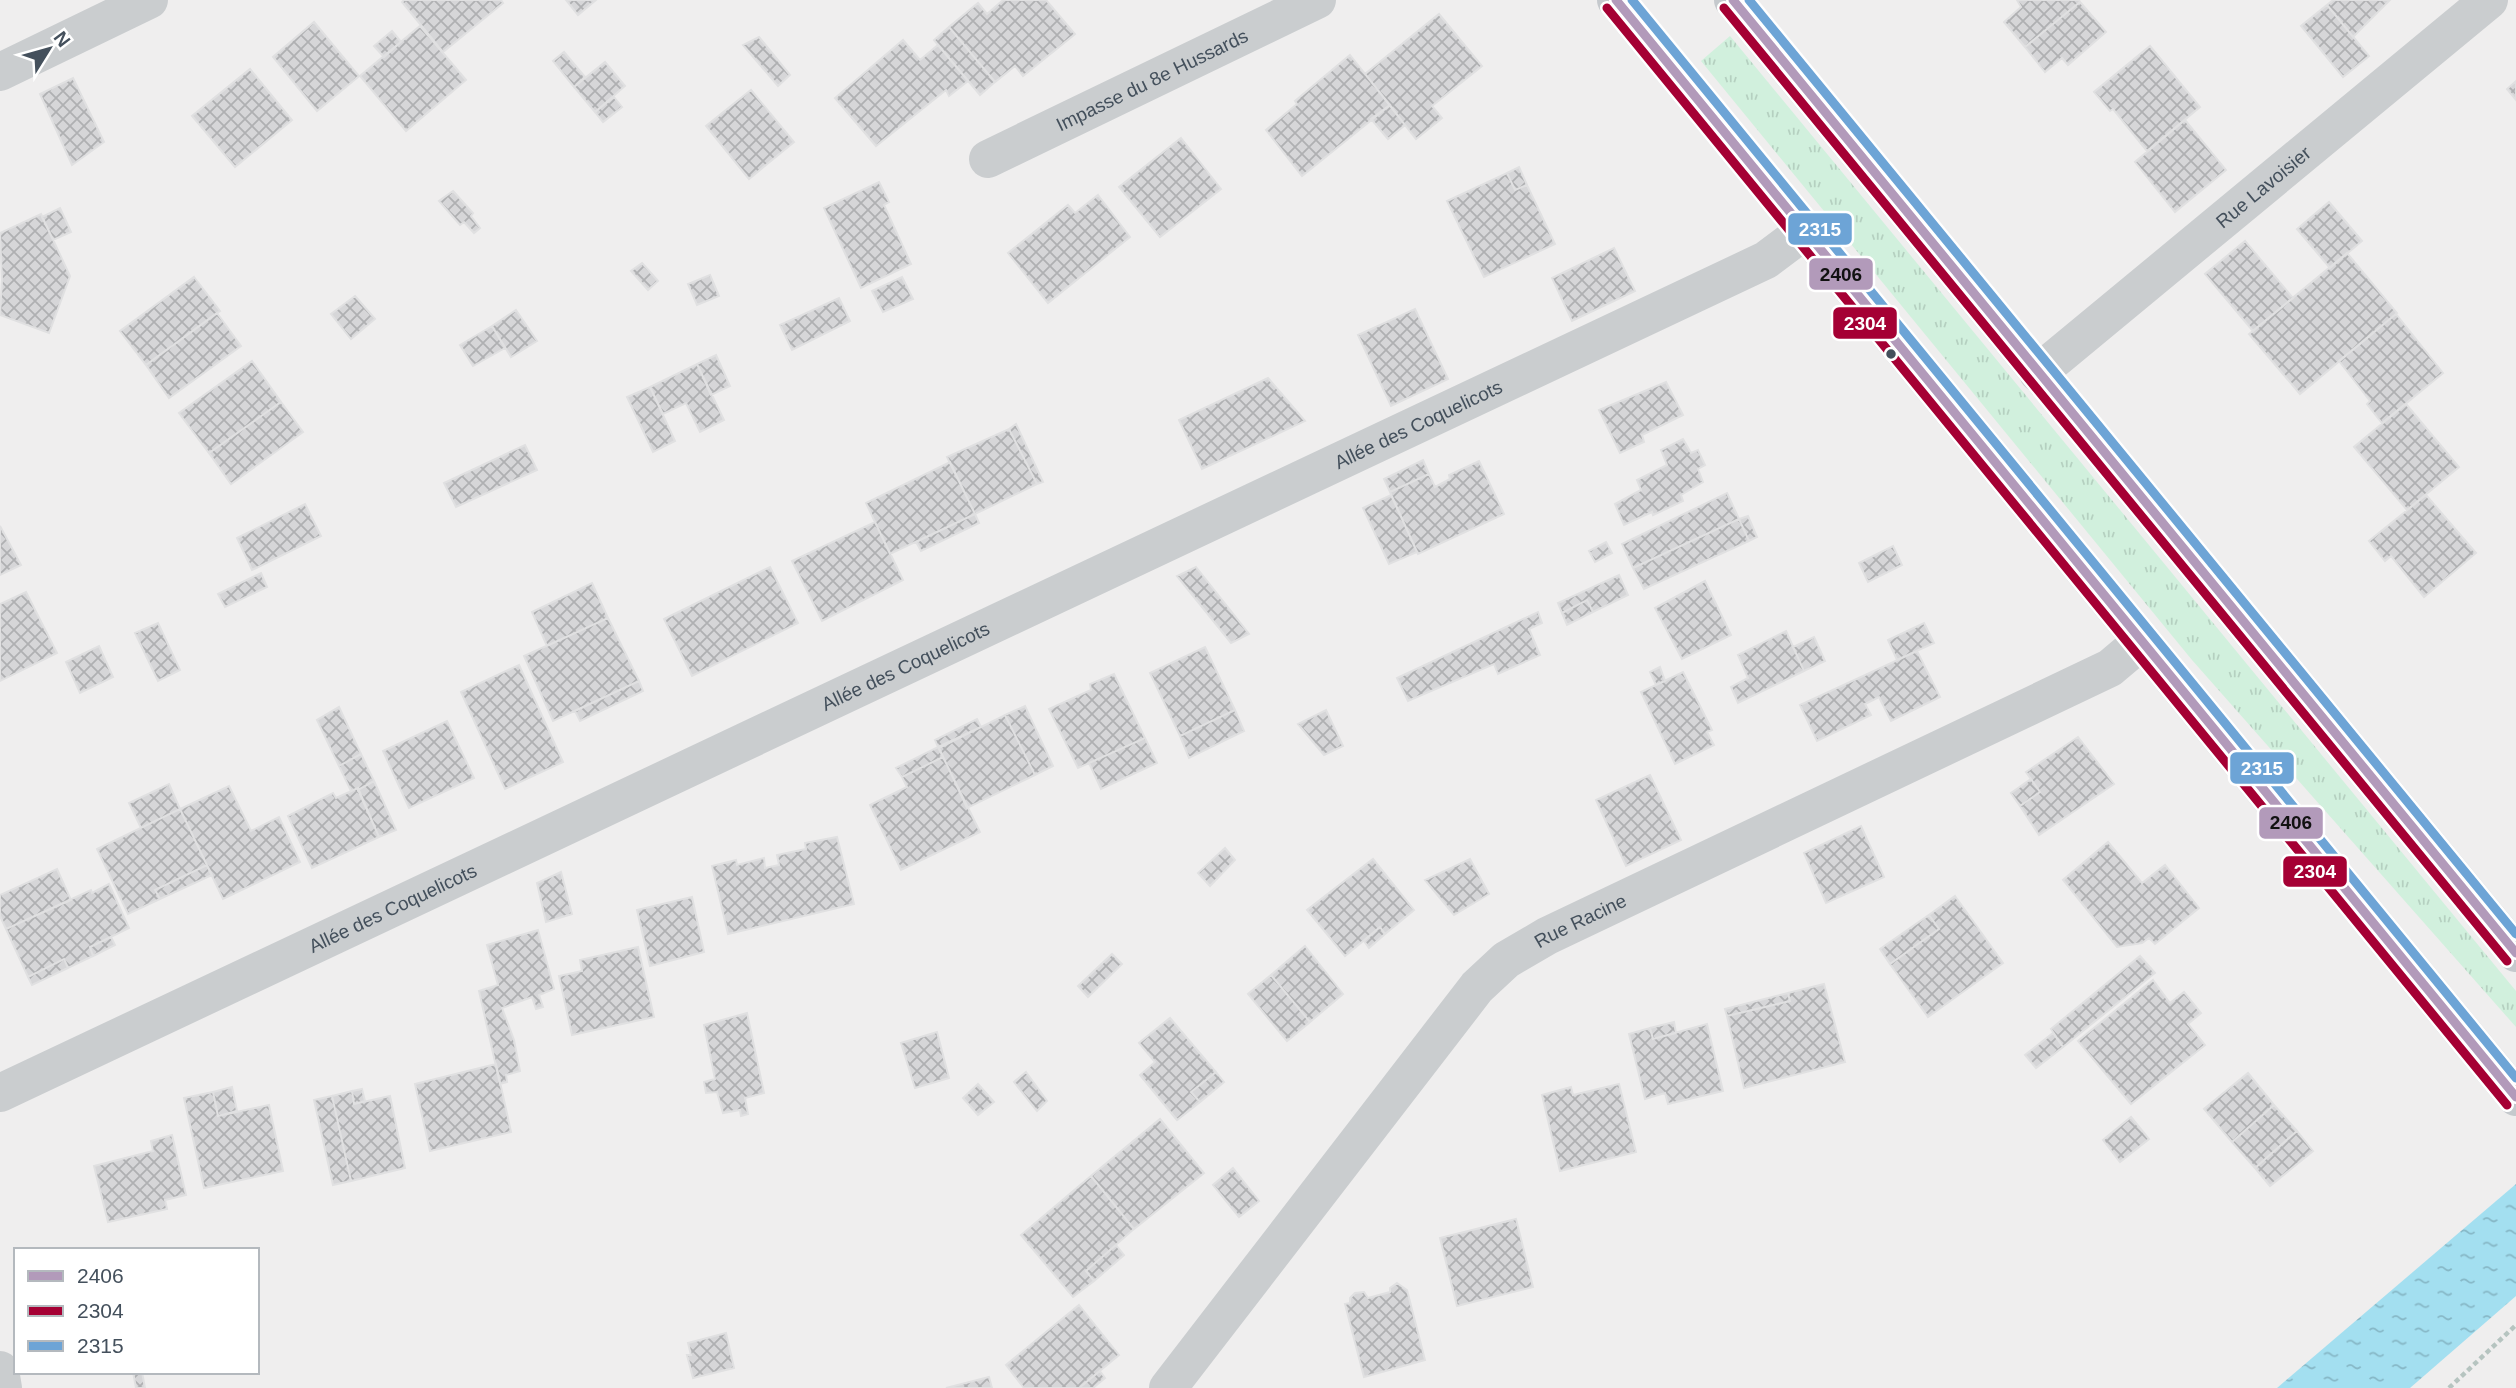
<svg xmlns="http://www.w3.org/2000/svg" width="2516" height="1388" font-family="Helvetica,sans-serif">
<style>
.grass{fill:url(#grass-tufts)}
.water{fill:url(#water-ripples)}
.building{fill:url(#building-cross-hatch);stroke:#e0e0e1;stroke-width:2}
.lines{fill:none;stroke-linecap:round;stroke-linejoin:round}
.path{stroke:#b6c4c0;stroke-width:4.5;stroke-dasharray:5 3.5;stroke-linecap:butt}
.minor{stroke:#cacdcf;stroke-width:38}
.major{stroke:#c5c9cd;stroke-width:38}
.bus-1-casing{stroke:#fff;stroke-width:14}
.bus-2-casing{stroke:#fff;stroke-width:14}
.bus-3-casing{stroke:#fff;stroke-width:14}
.bus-1{stroke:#b29aba;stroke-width:9}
.bus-2{stroke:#a50034;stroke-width:9}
.bus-3{stroke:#6da4d6;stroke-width:9}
.bus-dot{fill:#44505c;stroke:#fff;stroke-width:2.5}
.labels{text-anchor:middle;stroke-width:6;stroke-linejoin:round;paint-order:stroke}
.street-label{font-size:19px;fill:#44505c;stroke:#fff}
.line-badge{stroke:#fff;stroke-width:2.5}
.badge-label{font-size:19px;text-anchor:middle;font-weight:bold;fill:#fff}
.pale-badge-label{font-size:19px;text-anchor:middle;font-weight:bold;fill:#111}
</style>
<defs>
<pattern id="grass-tufts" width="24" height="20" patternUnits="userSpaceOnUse" patternTransform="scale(1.75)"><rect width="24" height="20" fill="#d1f0dd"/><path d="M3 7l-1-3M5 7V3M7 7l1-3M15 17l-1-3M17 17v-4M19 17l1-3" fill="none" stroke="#b5d0c0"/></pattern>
<pattern id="water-ripples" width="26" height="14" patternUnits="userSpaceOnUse" patternTransform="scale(1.75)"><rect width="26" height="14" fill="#a3dff0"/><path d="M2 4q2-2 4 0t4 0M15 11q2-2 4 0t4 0" fill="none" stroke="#86b7c6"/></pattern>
<pattern id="building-cross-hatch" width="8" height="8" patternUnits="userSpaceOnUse" patternTransform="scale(1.75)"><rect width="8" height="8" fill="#d6d6d8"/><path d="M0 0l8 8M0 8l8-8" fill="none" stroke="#afb0b2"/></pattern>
</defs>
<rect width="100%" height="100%" fill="#efeeee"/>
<path class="grass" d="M 1730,36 L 2516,991 L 2516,1027 L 2192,660 L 1701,61 Z"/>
<path class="water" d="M 2516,1184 L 2516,1296 L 2410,1388 L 2277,1388 Z"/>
<path class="building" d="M 404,0 L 501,0 L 503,3 L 443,52 L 402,2 Z
M 566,0 L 596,0 L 578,15 Z
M 1003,0 L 1046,0 L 1075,34 L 1023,76 L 1015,66 L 995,82 L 949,27 L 978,3 L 987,14 Z
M 2017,0 L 2079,0 L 2080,2 L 2025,47 L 2004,22 L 2021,7 Z
M 2333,0 L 2390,0 L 2353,37 L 2327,5 Z
M 2080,2 L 2106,32 L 2068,65 L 2062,58 L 2045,72 L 2025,47 Z
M 2327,5 L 2369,56 L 2343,77 L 2301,26 Z
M 1439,14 L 1482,66 L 1432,106 L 1442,118 L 1416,139 L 1365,74 Z
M 314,22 L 359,76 L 317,111 L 273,57 Z
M 420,26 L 466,80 L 406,131 L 360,76 Z
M 949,27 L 995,82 L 980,95 L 934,40 Z
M 392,31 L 401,42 L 384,57 L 374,46 Z
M 759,37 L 790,75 L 778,86 L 743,45 Z
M 903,40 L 920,60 L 938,45 L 968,81 L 949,96 L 946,90 L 876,146 L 835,98 Z
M 2150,46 L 2200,107 L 2147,151 L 2113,109 L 2110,111 L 2094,92 Z
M 564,52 L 585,77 L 574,87 L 553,61 Z
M 1350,55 L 1390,105 L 1302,176 L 1266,130 L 1297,104 L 1295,101 Z
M 605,62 L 625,86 L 595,112 L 574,87 Z
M 250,69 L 292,120 L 235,167 L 192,116 Z
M 73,78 L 104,142 L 72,165 L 40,94 Z
M 2516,81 L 2516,100 L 2507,89 Z
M 751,90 L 794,142 L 749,179 L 706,126 Z
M 614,97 L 622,107 L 603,122 L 595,112 Z
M 1390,105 L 1405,125 L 1388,139 L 1371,119 Z
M 2185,120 L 2226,170 L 2175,212 L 2135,162 Z
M 1181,138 L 1221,189 L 1160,237 L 1119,187 Z
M 1519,167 L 1527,185 L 1515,190 L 1507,173 Z
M 1507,173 L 1515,190 L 1527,185 L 1555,244 L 1484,277 L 1447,201 Z
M 879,182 L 889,202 L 884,205 L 911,264 L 861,288 L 824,208 Z
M 453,191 L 473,213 L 471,216 L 480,228 L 474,233 L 464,222 L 460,225 L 439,201 Z
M 1098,195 L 1130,237 L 1048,303 L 1008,253 L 1068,205 L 1075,213 Z
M 2329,202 L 2362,241 L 2330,268 L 2297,229 Z
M 60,208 L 71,232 L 53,240 L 42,217 Z
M 41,214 L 70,276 L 49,333 L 0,315 L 2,280 L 0,233 Z
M 2245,241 L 2293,298 L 2253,331 L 2205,274 Z
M 1614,248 L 1635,291 L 1572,321 L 1552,278 Z
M 2347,253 L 2397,313 L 2300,394 L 2249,334 Z
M 642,263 L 658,281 L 648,290 L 631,271 Z
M 710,275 L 719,296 L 697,305 L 688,284 Z
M 194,277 L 220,311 L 146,365 L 120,331 Z
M 902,277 L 913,299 L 883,312 L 872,291 Z
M 355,296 L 375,319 L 351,339 L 331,314 Z
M 839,298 L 850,321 L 792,350 L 780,325 Z
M 1415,309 L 1448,379 L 1391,406 L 1358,335 Z
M 516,310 L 537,341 L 511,357 L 492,326 Z
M 217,313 L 241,346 L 169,398 L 146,365 Z
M 2396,314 L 2443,373 L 2382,423 L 2367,404 L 2370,401 L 2339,361 Z
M 492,326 L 505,348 L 473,366 L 460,345 Z
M 716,355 L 730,386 L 711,395 L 697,364 Z
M 252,361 L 281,402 L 209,453 L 179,413 Z
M 697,364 L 724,420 L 700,432 L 686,403 L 663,414 L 650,387 Z
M 1268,378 L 1305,421 L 1202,469 L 1179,420 Z
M 1666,382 L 1683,415 L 1642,435 L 1644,442 L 1620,453 L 1599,410 Z
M 650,387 L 675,441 L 653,452 L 627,397 Z
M 281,402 L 303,432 L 231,484 L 209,453 Z
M 2406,404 L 2459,467 L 2407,510 L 2354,447 Z
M 1016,424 L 1043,482 L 1037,484 L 1009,429 Z
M 1009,429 L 1037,484 L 975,514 L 947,457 Z
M 1683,439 L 1691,453 L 1698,450 L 1705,465 L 1698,469 L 1703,482 L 1681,495 L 1683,501 L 1653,515 L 1652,512 L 1624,525 L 1615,504 L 1641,490 L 1637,480 L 1667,465 L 1661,450 Z
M 525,445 L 537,470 L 456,507 L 444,483 Z
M 1423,460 L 1429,474 L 1390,492 L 1384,479 Z
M 1479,461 L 1504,514 L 1418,554 L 1390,492 L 1429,474 L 1435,487 L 1450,479 L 1449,475 Z
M 950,462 L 975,514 L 890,554 L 866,503 Z
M 1727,493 L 1739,519 L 1633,568 L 1622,544 Z
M 1391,495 L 1417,552 L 1389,564 L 1363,508 Z
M 2426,495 L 2476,553 L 2424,597 L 2391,556 L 2385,561 L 2369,541 Z
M 305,504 L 321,536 L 252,570 L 237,538 Z
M 975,514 L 979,523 L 921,551 L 916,542 Z
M 1748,516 L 1757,537 L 1749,541 L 1739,519 Z
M 1739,519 L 1749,541 L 1644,589 L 1633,568 Z
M 875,522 L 903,580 L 822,621 L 792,561 Z
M 0,526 L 21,565 L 0,575 Z
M 1606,542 L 1612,553 L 1595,562 L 1589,551 Z
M 1893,546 L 1902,565 L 1868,582 L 1859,563 Z
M 770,567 L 798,623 L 692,676 L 664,619 Z
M 1196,567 L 1249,634 L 1231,643 L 1177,576 Z
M 261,573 L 267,587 L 225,607 L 218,594 Z
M 1619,575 L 1628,595 L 1593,612 L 1587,600 L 1562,613 L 1558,603 Z
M 1705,581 L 1731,635 L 1682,659 L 1655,608 Z
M 592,583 L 608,618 L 547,646 L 532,612 Z
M 26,592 L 57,653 L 0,681 L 0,604 Z
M 1587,600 L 1593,612 L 1567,625 L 1562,613 Z
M 1538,612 L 1542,623 L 1529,629 L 1540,655 L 1498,674 L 1494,664 L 1408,701 L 1397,678 Z
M 608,618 L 639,681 L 553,721 L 524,656 Z
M 158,623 L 180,670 L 158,681 L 135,633 Z
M 1924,623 L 1934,643 L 1897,660 L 1888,640 Z
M 1786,631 L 1804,671 L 1738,703 L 1731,687 L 1748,678 L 1738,655 Z
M 1814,637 L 1825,661 L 1804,671 L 1793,647 Z
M 99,646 L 113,677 L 80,693 L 66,662 Z
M 1205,647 L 1235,710 L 1180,736 L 1150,673 Z
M 1917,651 L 1940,697 L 1891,721 L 1879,697 L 1865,704 L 1871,715 L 1817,741 L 1800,705 Z
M 519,665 L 563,762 L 505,789 L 461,692 Z
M 1660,667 L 1665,681 L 1656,685 L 1650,672 Z
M 1683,672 L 1712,730 L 1707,732 L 1714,745 L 1675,764 L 1641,692 Z
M 1114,674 L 1145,738 L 1078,768 L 1049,709 L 1091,690 L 1090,684 Z
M 639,681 L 643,691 L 580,721 L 575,711 Z
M 1025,706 L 1053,766 L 1035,775 L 1005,715 Z
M 339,707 L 361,754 L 339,766 L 317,720 Z
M 1235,710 L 1244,731 L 1189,758 L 1180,736 Z
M 1326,710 L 1343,746 L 1324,755 L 1298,724 Z
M 1005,715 L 1035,775 L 967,808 L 939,748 Z
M 977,719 L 981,727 L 938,747 L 935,740 Z
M 447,721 L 474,778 L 409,808 L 383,751 Z
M 2078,737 L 2114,784 L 2039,835 L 2020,806 L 2040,792 L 2026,772 Z
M 1145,738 L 1157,763 L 1101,789 L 1089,763 Z
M 938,747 L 943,757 L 902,777 L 896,768 Z
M 361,754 L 374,781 L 358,790 L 358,788 L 351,791 L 339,766 Z
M 943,757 L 980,832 L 901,870 L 870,805 L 907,787 L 902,777 Z
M 1650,775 L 1681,840 L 1626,866 L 1596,800 Z
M 2031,779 L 2040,792 L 2020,806 L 2011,793 Z
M 374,781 L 396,830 L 379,837 L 358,790 Z
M 169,784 L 180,809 L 141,828 L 129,803 Z
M 229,786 L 251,831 L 279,817 L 300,862 L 223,899 L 180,809 Z
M 358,788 L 379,837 L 312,868 L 288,816 L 333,793 L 336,798 Z
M 180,809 L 207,865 L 155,890 L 160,899 L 128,914 L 97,849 Z
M 1861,826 L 1884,877 L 1826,903 L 1804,853 Z
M 837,837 L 854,904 L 728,934 L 712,866 L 736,860 L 737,865 L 764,858 L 765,868 L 779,865 L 777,855 L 806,849 L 805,843 Z
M 2108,842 L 2142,883 L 2165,865 L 2199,908 L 2155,944 L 2149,938 L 2142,943 L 2117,947 L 2063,880 Z
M 1225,848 L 1235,860 L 1210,886 L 1198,873 Z
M 1373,859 L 1414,910 L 1385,934 L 1380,927 L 1345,956 L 1307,910 Z
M 1470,859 L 1489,894 L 1454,915 L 1425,880 Z
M 207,865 L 212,875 L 160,899 L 155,890 Z
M 57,869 L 71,900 L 6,929 L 0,916 L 0,895 Z
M 561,872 L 572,914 L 546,922 L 537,883 Z
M 109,884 L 129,928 L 90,947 L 93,956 L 68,968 L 64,959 L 28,977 L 6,929 L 91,890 L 92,893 Z
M 1955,896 L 2003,963 L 1928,1017 L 1890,964 L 1939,929 L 1929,915 Z
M 692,897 L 704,952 L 650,966 L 637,910 Z
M 1929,915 L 1939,929 L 1890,964 L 1880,949 Z
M 1380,927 L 1385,934 L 1369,948 L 1364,941 Z
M 538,930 L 554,989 L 539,995 L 543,1007 L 536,1009 L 532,997 L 502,1008 L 514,1040 L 520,1071 L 506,1075 L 507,1082 L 500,1084 L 479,991 L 498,985 L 487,945 Z
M 111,937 L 115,945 L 93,956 L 90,947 Z
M 1305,946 L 1343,994 L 1310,1022 L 1271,975 Z
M 638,947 L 654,1017 L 572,1035 L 559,976 L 582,971 L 580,960 Z
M 1112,954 L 1122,964 L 1088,997 L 1078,986 Z
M 2140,956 L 2155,973 L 2063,1047 L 2051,1029 Z
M 64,959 L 68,968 L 32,985 L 28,977 Z
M 1271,975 L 1310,1022 L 1287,1041 L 1248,994 Z
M 2153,980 L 2170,1003 L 2184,992 L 2201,1013 L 2188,1024 L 2205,1045 L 2131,1104 L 2078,1041 Z
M 1824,984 L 1845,1062 L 1744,1088 L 1727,1016 L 1790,1001 L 1788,993 Z
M 1788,993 L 1790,1001 L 1727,1016 L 1725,1009 Z
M 747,1013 L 764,1093 L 745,1098 L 748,1114 L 741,1116 L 740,1110 L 723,1113 L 717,1092 L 706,1093 L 704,1082 L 715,1079 L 704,1025 Z
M 1170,1018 L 1216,1072 L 1191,1092 L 1200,1102 L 1177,1120 L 1140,1075 L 1155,1062 L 1139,1043 Z
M 1674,1022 L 1676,1033 L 1653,1039 L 1650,1028 Z
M 1707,1024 L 1723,1091 L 1668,1104 L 1665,1093 L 1645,1099 L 1629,1034 L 1650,1028 L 1653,1039 Z
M 937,1032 L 949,1078 L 915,1088 L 901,1043 Z
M 2053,1033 L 2063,1047 L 2036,1068 L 2025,1055 Z
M 496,1064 L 511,1132 L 430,1151 L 415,1084 Z
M 1026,1072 L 1047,1101 L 1037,1111 L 1014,1082 Z
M 1216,1072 L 1224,1082 L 1200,1102 L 1191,1092 Z
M 2248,1073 L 2274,1105 L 2232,1142 L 2204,1109 Z
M 978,1084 L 994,1102 L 978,1115 L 963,1098 Z
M 1619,1084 L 1636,1152 L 1560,1171 L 1542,1095 L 1571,1087 L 1573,1095 Z
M 232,1087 L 237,1111 L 218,1116 L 213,1092 Z
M 362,1089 L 365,1101 L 354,1104 L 352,1091 Z
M 352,1091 L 354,1104 L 390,1096 L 405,1168 L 351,1181 L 332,1096 Z
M 213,1092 L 218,1116 L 269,1105 L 283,1171 L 204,1188 L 184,1098 Z
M 332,1096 L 351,1181 L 333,1185 L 314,1100 Z
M 2274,1105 L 2297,1131 L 2255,1168 L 2232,1142 Z
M 2131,1117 L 2149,1139 L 2120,1162 L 2103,1140 Z
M 1160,1119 L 1204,1173 L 1134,1229 L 1091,1176 Z
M 2297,1131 L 2313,1151 L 2270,1186 L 2255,1168 Z
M 172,1135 L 186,1195 L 165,1200 L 167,1209 L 108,1222 L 94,1166 L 153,1151 L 151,1141 Z
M 1233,1168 L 1259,1201 L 1239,1217 L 1213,1185 Z
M 1091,1176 L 1134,1229 L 1086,1271 L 1094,1281 L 1073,1297 L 1021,1235 Z
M 1516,1219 L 1533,1287 L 1457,1306 L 1440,1238 Z
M 1116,1245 L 1124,1255 L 1094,1281 L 1086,1271 Z
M 1397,1283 L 1407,1290 L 1425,1360 L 1364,1377 L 1345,1304 L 1350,1303 L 1350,1298 L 1355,1293 L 1364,1292 L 1368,1298 L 1390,1292 L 1390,1288 Z
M 1079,1305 L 1119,1355 L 1079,1388 L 1024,1388 L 1006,1365 Z
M 726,1333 L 734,1368 L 693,1378 L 687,1355 L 691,1355 L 688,1343 Z
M 1100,1371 L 1105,1378 L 1093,1388 L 1079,1388 Z
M 133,1372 L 142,1372 L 145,1388 L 136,1388 Z
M 989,1377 L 992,1388 L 946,1388 Z"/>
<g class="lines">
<path class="path" d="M 2449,1388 L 2516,1325"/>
<g class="minor">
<path d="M 0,72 L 149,0"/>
<path id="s1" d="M 988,159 L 1317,0"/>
<path id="s2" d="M 2038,373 L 2489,0"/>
<path id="s3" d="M 0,1093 L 1766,260 L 1806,230"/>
<path d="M 0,1370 L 3,1388"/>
<path id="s4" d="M 1168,1388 L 1477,987 L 1506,960 L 1547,936 L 2110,668 L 2142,641"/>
</g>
<path class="major" d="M 1616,0 L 2516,1097
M 1733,0 L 2516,953"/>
<g class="bus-1-casing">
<path id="bus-1" d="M 1616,0 L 2516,1097
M 1733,0 L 2516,953"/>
</g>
<g class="bus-2-casing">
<path id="bus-2" d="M 1607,8 L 2507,1105
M 1724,8 L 2507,961"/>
</g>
<g class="bus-3-casing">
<path id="bus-3" d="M 1632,0 L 2516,1078
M 1749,0 L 2516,934"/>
</g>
<use href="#bus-1" class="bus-1"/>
<use href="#bus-2" class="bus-2"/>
<use href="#bus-3" class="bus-3"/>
</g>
<circle class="bus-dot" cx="1891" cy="354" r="6"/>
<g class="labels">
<g class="street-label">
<text dy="7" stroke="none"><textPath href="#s1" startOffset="182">Impasse du 8e Hussards</textPath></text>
<text dy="7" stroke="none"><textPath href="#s2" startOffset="292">Rue Lavoisier</textPath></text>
<text dy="7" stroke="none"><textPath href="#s3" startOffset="1568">Allée des Coquelicots</textPath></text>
<text dy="7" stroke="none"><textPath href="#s3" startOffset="1001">Allée des Coquelicots</textPath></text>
<text dy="7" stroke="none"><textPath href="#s3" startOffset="434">Allée des Coquelicots</textPath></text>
<text dy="7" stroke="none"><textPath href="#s4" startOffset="630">Rue Racine</textPath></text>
</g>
</g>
<g class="line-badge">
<rect x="1787" y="212" width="66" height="34" rx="7" fill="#6da4d6"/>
<rect x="1808" y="257" width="66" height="34" rx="7" fill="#b29aba"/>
<rect x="1832" y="306" width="66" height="34" rx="7" fill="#a50034"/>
<rect x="2229" y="751" width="66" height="34" rx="7" fill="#6da4d6"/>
<rect x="2258" y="806" width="66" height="34" rx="7" fill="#b29aba"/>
<rect x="2282" y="855" width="66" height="33" rx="7" fill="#a50034"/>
</g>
<g class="badge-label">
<text x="1820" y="236">2315</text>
<text x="1865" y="330">2304</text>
<text x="2262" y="775">2315</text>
<text x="2315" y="878">2304</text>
</g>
<g class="pale-badge-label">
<text x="1841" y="281">2406</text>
<text x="2291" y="829">2406</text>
</g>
<rect x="14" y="1248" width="245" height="126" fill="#ffffff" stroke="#b4b9be" stroke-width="2"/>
<rect x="28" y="1271" width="35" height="10" fill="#b29aba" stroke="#b4b9be" stroke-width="2"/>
<text x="77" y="1283" font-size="21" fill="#44505c">2406</text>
<rect x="28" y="1306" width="35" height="10" fill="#a50034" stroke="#b4b9be" stroke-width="2"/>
<text x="77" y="1318" font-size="21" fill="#44505c">2304</text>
<rect x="28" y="1341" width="35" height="10" fill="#6da4d6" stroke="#b4b9be" stroke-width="2"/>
<text x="77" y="1353" font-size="21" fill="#44505c">2315</text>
<g transform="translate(49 49) rotate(53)" stroke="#ffffff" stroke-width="5" paint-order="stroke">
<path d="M0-5L12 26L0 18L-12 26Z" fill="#44505c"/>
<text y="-10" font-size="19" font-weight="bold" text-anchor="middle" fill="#44505c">N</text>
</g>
</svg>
